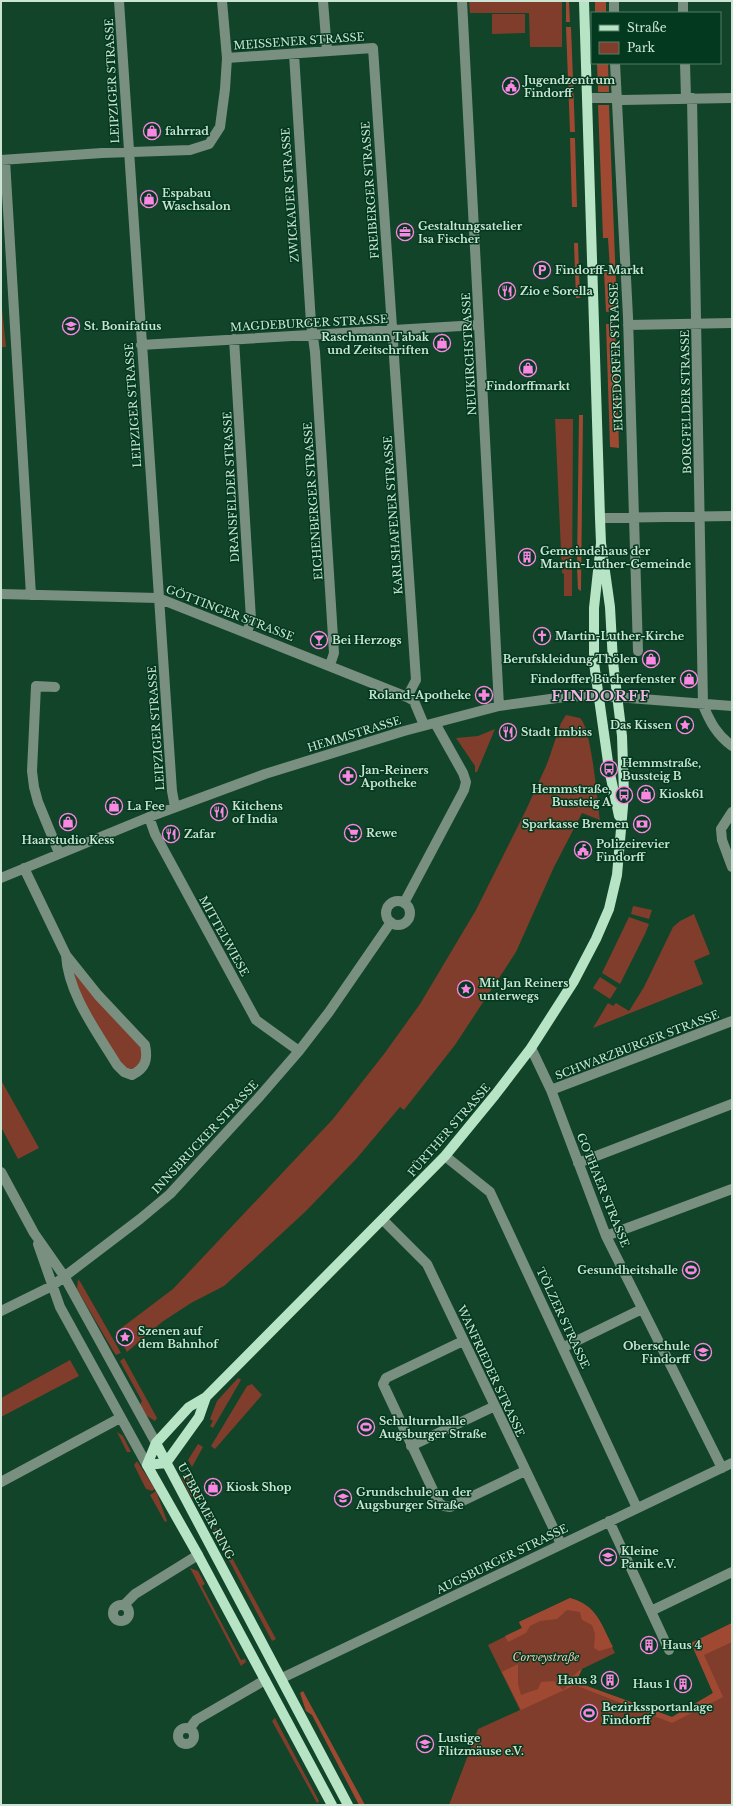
<svg xmlns="http://www.w3.org/2000/svg" width="733" height="1806" font-family="'Libre Baskerville',serif">
<style>
.green{fill:#803d2b}
.forest{fill:#9f4933}
.lines{fill:none;stroke-linecap:round;stroke-linejoin:round}
.minor{stroke:#798f80;stroke-width:10}
.major{stroke:#b8e4c6;stroke-width:10}
.labels{text-anchor:middle;stroke-width:3;stroke-linejoin:round;paint-order:stroke}
.street-label{font-size:11px;fill:#cbe4d3;stroke:#03391e}
.poi-label{font-size:11px;font-weight:bold;fill:#cbe4d3;stroke:#03391e;text-anchor:start}
.park-label{font-size:11px;font-style:italic;fill:#f4c2b5;stroke:#03391e}
.district-label{font-size:15px;font-weight:bold;letter-spacing:1px;fill:#f6b4e6;stroke:#03391e}
</style>
<rect width="100%" height="100%" fill="#114428"/>
<path class="green" d="M 469,1 L 562,1 L 562,47 L 530,47 L 529,13 L 470,13 Z
M 492,14 L 525,14 L 525,33 L 492,34 Z
M 1,298 L 6,347 L 1,347 Z
M 555,419 L 573,419 L 572,596 L 564,596 L 564,574 L 562,573 Z
M 566,715 L 580,718 C 592,729 597,801 600,820 L 582,813 L 554,867 L 516,952 L 455,1045 L 404,1110 L 400,1107 L 357,1158 L 306,1211 L 253,1260 L 224,1286 L 191,1303 L 162,1322 L 127,1352 L 116,1332 L 173,1289 L 333,1119 L 384,1054 L 420,1004 L 476,910 L 526,810 L 547,764 L 561,723 Z
M 495,729 L 477,772 L 475,772 L 475,766 L 456,738 L 478,736 Z
M 633,906 L 652,910 L 649,919 L 631,914 Z
M 694,914 L 710,954 L 694,961 L 703,984 L 593,1028 L 608,1003 L 613,1006 L 616,1003 L 629,1011 L 644,987 L 673,927 L 680,921 Z
M 629,917 L 649,924 L 645,934 L 620,984 L 602,973 Z
M 72,966 L 139,1042 L 144,1058 L 134,1070 L 128,1070 C 110,1055 83,1004 74,981 C 72,977 72,971 72,966 Z
M 600,977 L 617,988 L 610,999 L 593,988 Z
M 1,1080 L 39,1148 L 18,1159 L 1,1127 Z
M 78,1279 L 81,1283 L 121,1353 L 116,1355 L 112,1349 L 77,1289 Z
M 124,1358 L 157,1418 L 155,1421 L 147,1416 L 140,1405 L 142,1401 L 120,1361 Z
M 70,1360 L 79,1376 L 1,1417 L 1,1398 Z
M 238,1378 L 241,1380 L 213,1428 L 210,1426 L 213,1421 L 210,1419 L 217,1401 Z
M 252,1384 L 262,1395 L 215,1449 L 211,1446 L 247,1386 Z
M 117,1432 L 123,1436 L 131,1452 L 127,1452 Z
M 198,1444 L 203,1447 L 192,1467 L 188,1460 Z
M 137,1461 L 155,1489 L 152,1491 L 146,1489 L 134,1465 Z
M 186,1473 L 200,1498 L 196,1500 L 190,1495 L 181,1477 Z
M 156,1491 L 167,1521 L 165,1522 L 150,1495 Z
M 205,1508 L 215,1526 L 211,1528 L 202,1510 Z
M 216,1528 L 276,1639 L 272,1641 L 213,1530 Z
M 190,1568 L 198,1571 L 205,1584 L 202,1586 L 241,1660 L 245,1659 L 246,1662 L 241,1666 Z
M 570,1598 C 597,1605 604,1630 615,1653 L 582,1669 L 576,1682 L 672,1717 L 713,1693 L 691,1643 L 732,1623 L 732,1805 L 449,1805 L 478,1729 L 520,1710 L 488,1645 L 522,1628 L 519,1622 Z
M 275,1718 L 319,1801 L 317,1803 L 272,1721 Z"/>
<path class="forest" d="M 566,1 L 569,1 L 570,22 L 566,22 Z
M 595,1 L 606,1 L 606,13 L 595,13 Z
M 566,27 L 571,27 L 575,132 L 570,132 Z
M 597,63 L 608,63 L 609,92 L 598,92 Z
M 598,105 L 609,105 L 617,310 L 606,312 L 604,271 L 610,270 L 608,238 L 603,238 Z
M 570,138 L 575,138 L 577,207 L 572,207 Z
M 574,243 L 578,243 L 580,298 L 576,298 Z
M 606,324 L 615,324 L 619,448 L 610,447 Z
M 579,415 L 583,415 L 581,591 L 578,589 L 577,568 Z
M 570,1598 C 597,1605 601,1624 613,1647 L 599,1651 L 594,1648 L 595,1634 L 592,1625 L 582,1620 L 580,1612 L 567,1610 L 557,1619 L 540,1621 L 530,1626 L 526,1633 L 508,1642 L 505,1636 L 522,1628 L 519,1622 Z
M 732,1623 L 732,1642 L 704,1655 L 723,1697 L 672,1723 L 575,1685 L 521,1710 L 502,1672 L 518,1664 L 518,1684 L 521,1695 L 538,1689 L 541,1682 L 554,1681 L 563,1690 C 571,1683 572,1674 582,1669 L 576,1682 L 672,1717 L 713,1693 L 691,1643 Z
M 303,1691 L 365,1805 L 359,1805 L 312,1715 L 306,1711 L 300,1693 Z"/>
<g class="lines">
<path class="minor" d="M 119,1 L 172,791 L 175,807
M 323,1 L 327,51
M 462,1 C 475,236 488,471 499,706
M 614,1 L 614,13
M 683,1 L 683,13
M 294,54 L 311,323 L 315,352 L 334,653 L 330,665
M 227,58 L 373,48 L 416,680 L 407,697
M 615,63 L 628,317 L 638,651
M 685,63 L 686,98
M 587,98 L 616,98 L 622,100 L 732,98
M 692,98 L 703,705 C 710,722 717,735 732,746
M 1,160 L 102,153 L 190,150 L 209,144 L 220,127 L 225,89 L 227,58 L 222,1
M 5,160 L 31,595
M 628,325 L 732,323
M 234,339 L 251,619 L 247,633
M 141,345 L 478,325
M 600,518 L 732,516
M 1,594 L 158,598 L 407,697 L 414,701 L 424,725
M 55,687 L 36,686 L 32,771 L 34,787 L 38,802 L 59,853
M 732,812 L 721,829 L 722,840 L 732,867
M 149,817 L 155,834 L 256,1020 L 299,1051
M 24,868 L 66,955 L 98,995 L 145,1045 C 148,1059 146,1068 132,1075 L 124,1072 L 117,1065 C 97,1032 68,994 66,955
M 1,878 L 149,817 L 265,774 L 404,731 L 499,706 L 572,696 L 616,697 L 732,706
M386 913a12 12 0 1 1 24 0a12 12 0 1 1-24 0Z
M 404,903 L 464,790 L 466,782 L 463,773 L 435,723
M 531,1048 L 551,1090 L 606,1236 L 722,1468
M 551,1090 L 732,1021
M 445,1156 L 490,1192 L 637,1508
M 578,1163 L 732,1104
M 1,1172 L 34,1233 L 64,1276 L 156,1443
M 383,1220 L 427,1264 L 561,1544
M 606,1236 L 732,1189
M 38,1244 L 60,1307 L 147,1465
M 1,1311 L 52,1286 L 140,1219 L 170,1194 L 260,1096 L 299,1051 L 329,1012 L 391,922
M 463,1341 L 386,1378 L 383,1384 L 439,1503 L 444,1506 L 450,1507 L 525,1471
M 564,1347 L 642,1309
M 411,1446 L 495,1406
M 1,1482 L 120,1418
M 609,1521 L 669,1650
M113 1613a8 8 0 1 1 16 0a8 8 0 1 1-16 0Z
M 124,1605 L 135,1594 L 198,1555
M 651,1611 L 732,1572
M 282,1678 L 732,1463
M178 1736a8 8 0 1 1 16 0a8 8 0 1 1-16 0Z
M 190,1728 L 196,1720 L 265,1680"/>
<path class="major" d="M 584,1 L 600,518 L 601,543 L 594,608 L 594,663 L 609,769 L 619,816
M 156,1443 L 348,1805
M 147,1465 L 156,1443 L 189,1407 L 206,1397 L 445,1156 L 495,1095 L 531,1048 L 574,981 L 596,939 L 609,909 L 617,875 L 624,795 L 622,736 L 613,662 L 610,607 L 601,543
M 147,1465 L 198,1555 L 332,1805
M 147,1465 L 166,1463 L 199,1417 L 206,1397"/>
</g>
<defs>
<g id="civic-ring" transform="scale(0.9)"><circle r="9.5" fill="#03391e" stroke="#fc86e4" stroke-width="1.5"/><path d="M-.6-6.5H3V-4.5H.6V-3L4-1V1h2V6H-6V1h2V-1L-.6-3ZM-1.2 2.5V6h2.4V2.5Z" fill="#fc86e4"/></g>
<g id="shop-ring" transform="scale(0.9)"><circle r="9.5" fill="#03391e" stroke="#fc86e4" stroke-width="1.5"/><path d="M-5-2.5h2.3a2.7 3.5 0 0 1 5.4 0H5L5.5 6h-11ZM-1.5-2.5h3a1.5 2.3 0 0 0-3 0Z" fill="#fc86e4"/></g>
<g id="office-ring" transform="scale(0.9)"><circle r="9.5" fill="#03391e" stroke="#fc86e4" stroke-width="1.5"/><path d="M-6-3h4V-5.5h4V-3h4V5H-6ZM-1-4.5V-3h2v-1.5ZM-6 0V1H6V0Z" fill="#fc86e4"/></g>
<g id="parking-ring" transform="scale(0.9)"><circle r="9.5" fill="#03391e" stroke="#fc86e4" stroke-width="1.5"/><path d="M-3.5-5.5H1a3.5 3.5 0 0 1 0 7H-1V5.5H-3.5ZM-1-3.4V-.6H.8a1.4 1.4 0 0 0 0-2.8Z" fill="#fc86e4"/></g>
<g id="restaurant-ring" transform="scale(0.9)"><circle r="9.5" fill="#03391e" stroke="#fc86e4" stroke-width="1.5"/><path d="M-5-6h1v4h1v-4h1v4h1v-4h1v5L-1.5 .5V6h-2V.5L-5-1ZM5-6V6H3V1.5H1.5Q1.5-4 5-6Z" fill="#fc86e4"/></g>
<g id="school-ring" transform="scale(0.9)"><circle r="9.5" fill="#03391e" stroke="#fc86e4" stroke-width="1.5"/><path d="M0-5L7-2L0 1L-7-2ZM-4 1L0 2.5L4 1V4Q0 6-4 4Z" fill="#fc86e4"/></g>
<g id="building-ring" transform="scale(0.9)"><circle r="9.5" fill="#03391e" stroke="#fc86e4" stroke-width="1.5"/><path d="M-4-6H4V6H1V3H-1V6H-4ZM-2.5-4.3h1.7v1.8h-1.7ZM.8-4.3h1.7v1.8H.8ZM-2.5-1h1.7V.8h-1.7ZM.8-1h1.7V.8H.8Z" fill="#fc86e4"/></g>
<g id="church-ring" transform="scale(0.9)"><circle r="9.5" fill="#03391e" stroke="#fc86e4" stroke-width="1.5"/><path d="M-1.2-6h2.4v3.5h3.3v2.4h-3.3V6h-2.4V-.1h-3.3v-2.4h3.3Z" fill="#fc86e4"/></g>
<g id="bar-ring" transform="scale(0.9)"><circle r="9.5" fill="#03391e" stroke="#fc86e4" stroke-width="1.5"/><path d="M-6-5H6L.8 .8V4.5H3.5V6h-7V4.5H-.8V.8Z" fill="#fc86e4"/></g>
<g id="pharmacy-ring" transform="scale(0.9)"><circle r="9.5" fill="#03391e" stroke="#fc86e4" stroke-width="1.5"/><path d="M-2-6h4v4h4v4h-4v4h-4v-4h-4v-4h4Z" fill="#fc86e4"/></g>
<g id="sight-ring" transform="scale(0.9)"><circle r="9.5" fill="#03391e" stroke="#fc86e4" stroke-width="1.5"/><path d="M0-6L1.8-2.2L6-1.7L2.9 1.2L3.7 5.4L0 3.3L-3.7 5.4L-2.9 1.2L-6-1.7L-1.8-2.2Z" fill="#fc86e4"/></g>
<g id="bus-ring" transform="scale(0.9)"><circle r="9.5" fill="#03391e" stroke="#fc86e4" stroke-width="1.5"/><path d="M-5-6H5V4H4V6H2V4H-2V6H-4V4H-5ZM-3.5-4V0h7V-4ZM-3.5 1.2v1.5H-2V1.2ZM2 1.2v1.5H3.5V1.2Z" fill="#fc86e4"/></g>
<g id="bank-ring" transform="scale(0.9)"><circle r="9.5" fill="#03391e" stroke="#fc86e4" stroke-width="1.5"/><path d="M-6-4H6V4H-6ZM0-2.3a2.3 2.3 0 1 0 0 4.6a2.3 2.3 0 1 0 0-4.6Z" fill="#fc86e4"/></g>
<g id="supermarket-ring" transform="scale(0.9)"><circle r="9.5" fill="#03391e" stroke="#fc86e4" stroke-width="1.5"/><path d="M-6-5.5h2.5l.6 2H6L4.5 2H-2.5L-4.4-4H-6ZM-1.5 3.2a1.3 1.3 0 1 0 .1 0ZM3 3.2a1.3 1.3 0 1 0 .1 0Z" fill="#fc86e4"/></g>
<g id="stadium-ring" transform="scale(0.9)"><circle r="9.5" fill="#03391e" stroke="#fc86e4" stroke-width="1.5"/><path d="M0-5a6.5 5 0 1 0 0 10a6.5 5 0 1 0 0-10ZM-3.5-1.8h7v3.6h-7Z" fill="#fc86e4"/></g>
</defs>
<g fill-rule="evenodd">
<use href="#civic-ring" x="511" y="86"/>
<use href="#shop-ring" x="152" y="131"/>
<use href="#shop-ring" x="149" y="199"/>
<use href="#office-ring" x="405" y="232"/>
<use href="#parking-ring" x="542" y="270"/>
<use href="#restaurant-ring" x="507" y="291"/>
<use href="#school-ring" x="71" y="326"/>
<use href="#shop-ring" x="442" y="343"/>
<use href="#shop-ring" x="528" y="368"/>
<use href="#building-ring" x="527" y="557"/>
<use href="#church-ring" x="542" y="636"/>
<use href="#bar-ring" x="319" y="640"/>
<use href="#shop-ring" x="651" y="659"/>
<use href="#shop-ring" x="689" y="679"/>
<use href="#pharmacy-ring" x="484" y="695"/>
<use href="#sight-ring" x="685" y="725"/>
<use href="#restaurant-ring" x="508" y="732"/>
<use href="#bus-ring" x="609" y="769"/>
<use href="#pharmacy-ring" x="348" y="776"/>
<use href="#shop-ring" x="646" y="794"/>
<use href="#bus-ring" x="624" y="795"/>
<use href="#shop-ring" x="114" y="806"/>
<use href="#restaurant-ring" x="219" y="812"/>
<use href="#shop-ring" x="68" y="822"/>
<use href="#bank-ring" x="642" y="824"/>
<use href="#supermarket-ring" x="353" y="833"/>
<use href="#restaurant-ring" x="171" y="834"/>
<use href="#civic-ring" x="583" y="850"/>
<use href="#sight-ring" x="466" y="989"/>
<use href="#stadium-ring" x="691" y="1270"/>
<use href="#sight-ring" x="125" y="1337"/>
<use href="#school-ring" x="703" y="1352"/>
<use href="#stadium-ring" x="366" y="1427"/>
<use href="#shop-ring" x="213" y="1487"/>
<use href="#school-ring" x="343" y="1498"/>
<use href="#school-ring" x="608" y="1557"/>
<use href="#building-ring" x="649" y="1645"/>
<use href="#building-ring" x="610" y="1680"/>
<use href="#building-ring" x="683" y="1684"/>
<use href="#stadium-ring" x="589" y="1713"/>
<use href="#school-ring" x="425" y="1744"/>
</g>
<g class="labels">
<g class="street-label">
<text transform="translate(299 41) rotate(-4)" y="4">MEISSENER STRASSE</text>
<text transform="translate(112 81) rotate(-93)" y="4">LEIPZIGER STRASSE</text>
<text transform="translate(370 190) rotate(-94)" y="4">FREIBERGER STRASSE</text>
<text transform="translate(290 195) rotate(-94)" y="4">ZWICKAUER STRASSE</text>
<text transform="translate(309 323) rotate(-3)" y="4">MAGDEBURGER STRASSE</text>
<text transform="translate(469 354) rotate(-93)" y="4">NEUKIRCHSTRASSE</text>
<text transform="translate(616 357) rotate(-92)" y="4">EICKEDORFER STRASSE</text>
<text transform="translate(686 402) rotate(-91)" y="4">BORGFELDER STRASSE</text>
<text transform="translate(133 405) rotate(-94)" y="4">LEIPZIGER STRASSE</text>
<text transform="translate(231 487) rotate(-93)" y="4">DRANSFELDER STRASSE</text>
<text transform="translate(313 501) rotate(-94)" y="4">EICHENBERGER STRASSE</text>
<text transform="translate(393 515) rotate(-94)" y="4">KARLSHAFENER STRASSE</text>
<text transform="translate(230 613) rotate(21)" y="4">GÖTTINGER STRASSE</text>
<text transform="translate(156 728) rotate(-94)" y="4">LEIPZIGER STRASSE</text>
<text transform="translate(354 734) rotate(-17)" y="4">HEMMSTRASSE</text>
<text transform="translate(224 936) rotate(61)" y="4">MITTELWIESE</text>
<text transform="translate(637 1045) rotate(-21)" y="4">SCHWARZBURGER STRASSE</text>
<text transform="translate(449 1130) rotate(-49)" y="4">FÜRTHER STRASSE</text>
<text transform="translate(205 1137) rotate(-47)" y="4">INNSBRUCKER STRASSE</text>
<text transform="translate(603 1190) rotate(68)" y="4">GOTHAER STRASSE</text>
<text transform="translate(563 1318) rotate(65)" y="4">TÖLZER STRASSE</text>
<text transform="translate(491 1371) rotate(65)" y="4">WANFRIEDER STRASSE</text>
<text transform="translate(206 1511) rotate(62)" y="4">UTBREMER RING</text>
<text transform="translate(502 1559) rotate(-26)" y="4">AUGSBURGER STRASSE</text>
</g>
<g class="poi-label">
<text x="524" y="84">Jugendzentrum<tspan x="524" dy="13">Findorff</tspan></text>
<text x="165" y="135">fahrrad</text>
<text x="162" y="197">Espabau<tspan x="162" dy="13">Waschsalon</tspan></text>
<text x="418" y="230">Gestaltungsatelier<tspan x="418" dy="13">Isa Fischer</tspan></text>
<text x="555" y="274">Findorff-Markt</text>
<text x="520" y="295">Zio e Sorella</text>
<text x="84" y="330">St. Bonifatius</text>
<text x="429" y="341" text-anchor="end">Raschmann Tabak<tspan x="429" dy="13">und Zeitschriften</tspan></text>
<text x="528" y="390" text-anchor="middle">Findorffmarkt</text>
<text x="540" y="555">Gemeindehaus der<tspan x="540" dy="13">Martin-Luther-Gemeinde</tspan></text>
<text x="555" y="640">Martin-Luther-Kirche</text>
<text x="332" y="644">Bei Herzogs</text>
<text x="638" y="663" text-anchor="end">Berufskleidung Thölen</text>
<text x="676" y="683" text-anchor="end">Findorffer Bücherfenster</text>
<text x="471" y="699" text-anchor="end">Roland-Apotheke</text>
<text x="672" y="729" text-anchor="end">Das Kissen</text>
<text x="521" y="736">Stadt Imbiss</text>
<text x="622" y="767">Hemmstraße,<tspan x="622" dy="13">Bussteig B</tspan></text>
<text x="361" y="774">Jan-Reiners<tspan x="361" dy="13">Apotheke</tspan></text>
<text x="611" y="793" text-anchor="end">Hemmstraße,<tspan x="611" dy="13">Bussteig A</tspan></text>
<text x="659" y="798">Kiosk61</text>
<text x="127" y="810">La Fee</text>
<text x="232" y="810">Kitchens<tspan x="232" dy="13">of India</tspan></text>
<text x="629" y="828" text-anchor="end">Sparkasse Bremen</text>
<text x="366" y="837">Rewe</text>
<text x="184" y="838">Zafar</text>
<text x="68" y="844" text-anchor="middle">Haarstudio Kess</text>
<text x="596" y="848">Polizeirevier<tspan x="596" dy="13">Findorff</tspan></text>
<text x="479" y="987">Mit Jan Reiners<tspan x="479" dy="13">unterwegs</tspan></text>
<text x="678" y="1274" text-anchor="end">Gesundheitshalle</text>
<text x="138" y="1335">Szenen auf<tspan x="138" dy="13">dem Bahnhof</tspan></text>
<text x="690" y="1350" text-anchor="end">Oberschule<tspan x="690" dy="13">Findorff</tspan></text>
<text x="379" y="1425">Schulturnhalle<tspan x="379" dy="13">Augsburger Straße</tspan></text>
<text x="226" y="1491">Kiosk Shop</text>
<text x="356" y="1496">Grundschule an der<tspan x="356" dy="13">Augsburger Straße</tspan></text>
<text x="621" y="1555">Kleine<tspan x="621" dy="13">Panik e.V.</tspan></text>
<text x="662" y="1649">Haus 4</text>
<text x="597" y="1684" text-anchor="end">Haus 3</text>
<text x="670" y="1688" text-anchor="end">Haus 1</text>
<text x="602" y="1711">Bezirkssportanlage<tspan x="602" dy="13">Findorff</tspan></text>
<text x="438" y="1742">Lustige<tspan x="438" dy="13">Flitzmäuse e.V.</tspan></text>
</g>
<g class="park-label">
<text x="546" y="1661">Corveystraße</text>
</g>
<g class="district-label">
<text x="601" y="701">FINDORFF</text>
</g>
</g>
<rect width="733" height="1806" fill="none" stroke="#cbe4d3" stroke-width="4"/>
<rect x="591" y="12" width="130" height="52" fill="#03391e" stroke="#537d66"/>
<rect x="599" y="25" width="20" height="6" fill="#b8e4c6" stroke="#537d66"/>
<text x="627" y="32" font-size="12" fill="#cbe4d3">Straße</text>
<rect x="599" y="42" width="20" height="12" fill="#803d2b" stroke="#537d66"/>
<text x="627" y="52" font-size="12" fill="#cbe4d3">Park</text>
</svg>
